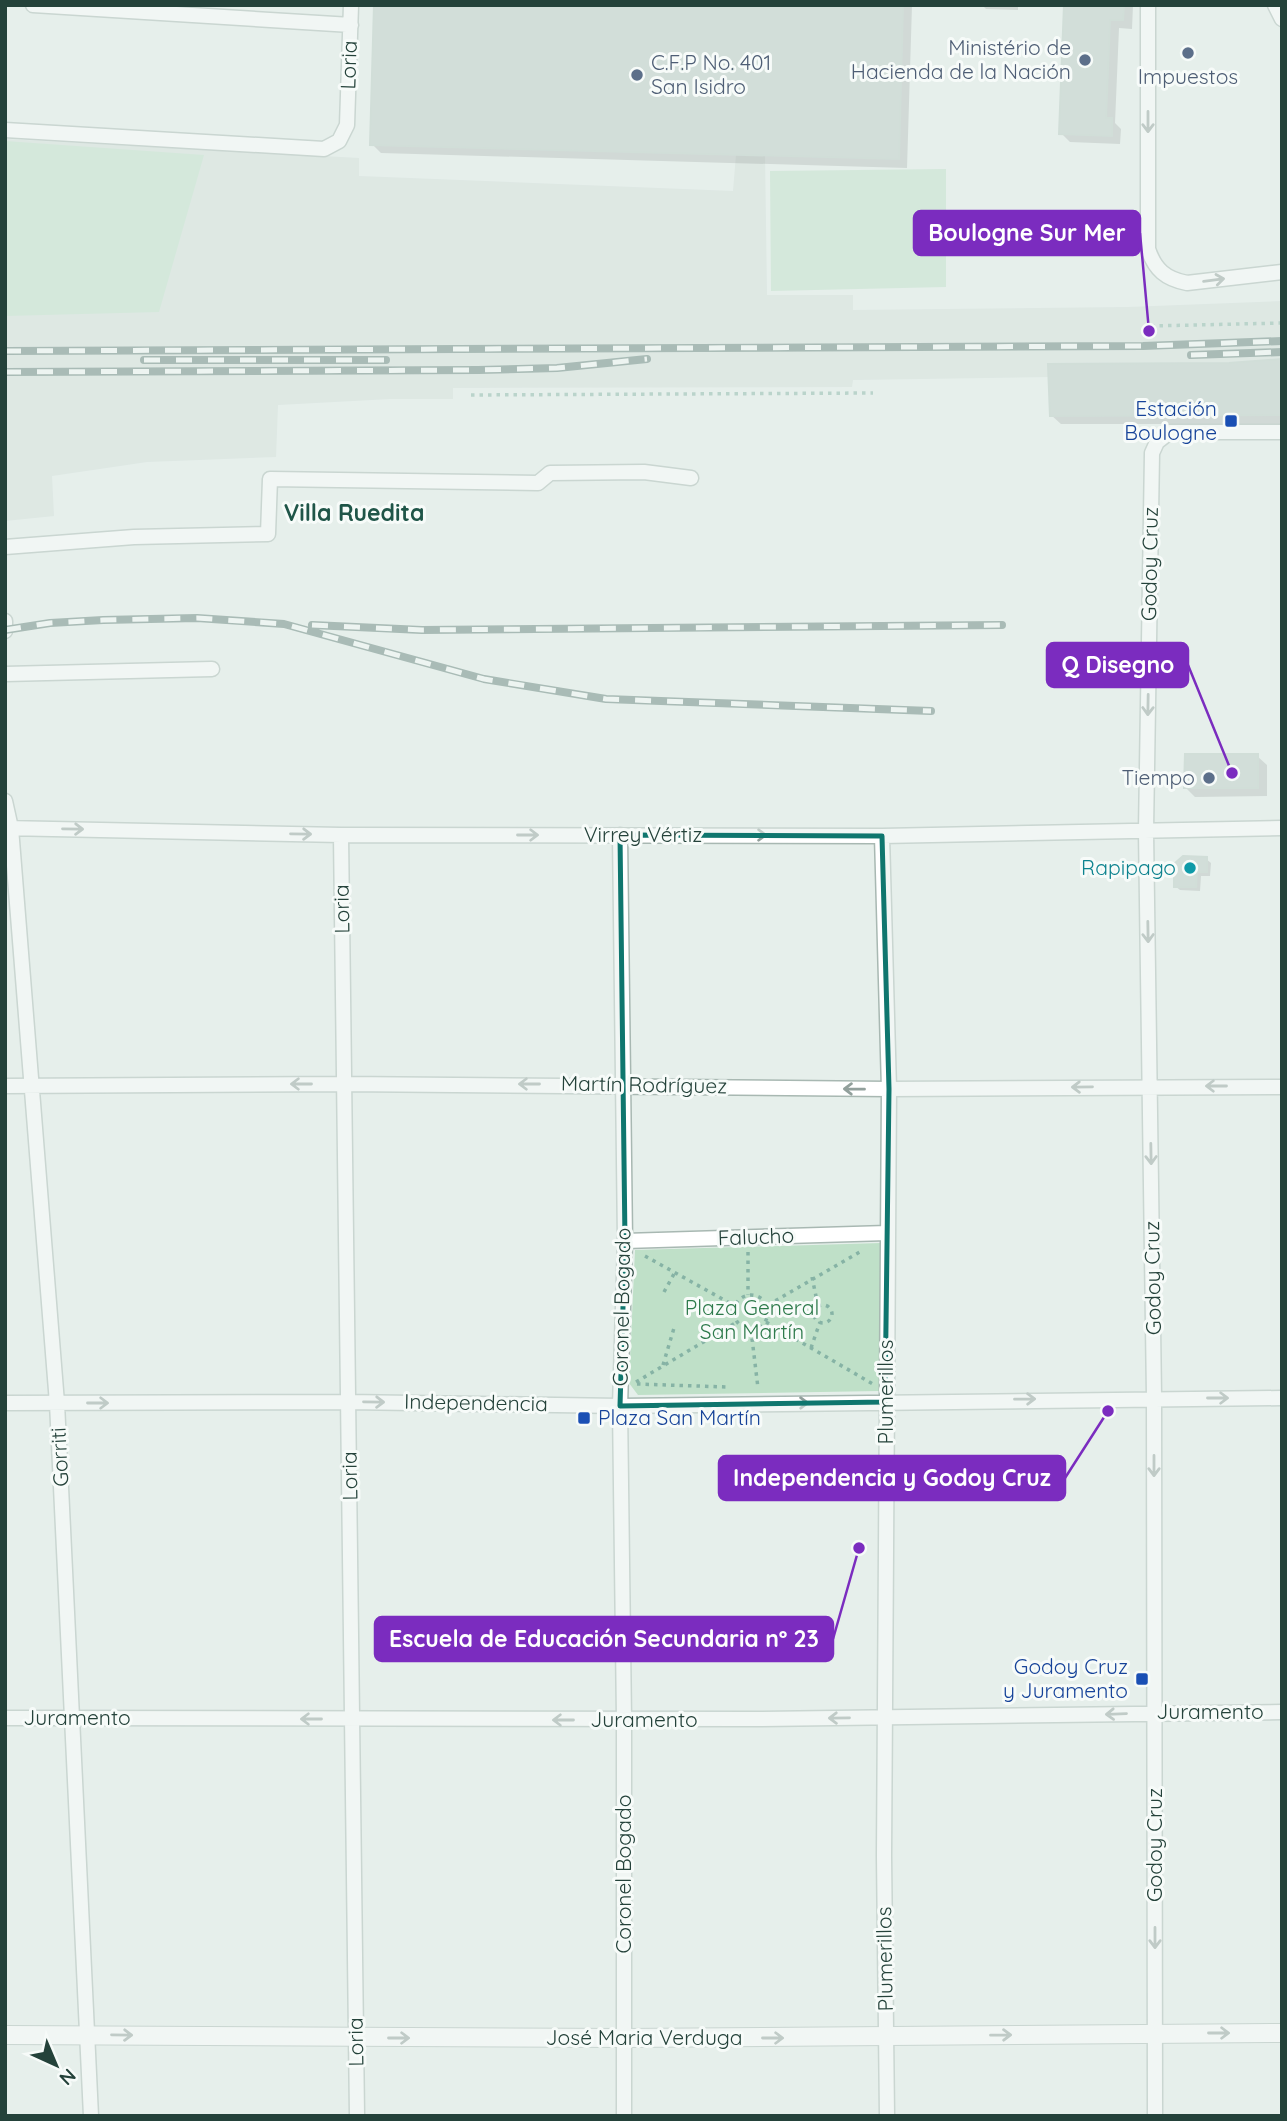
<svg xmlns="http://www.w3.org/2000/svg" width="1287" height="2121" font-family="Quicksand,sans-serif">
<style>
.built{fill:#d4dfda}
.green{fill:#bfe0c8}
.shadow{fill:#0003}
.building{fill:#bbcac4;stroke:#b8c9c2;stroke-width:2}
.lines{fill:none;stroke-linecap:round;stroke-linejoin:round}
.minor-casing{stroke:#a8b8b2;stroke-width:17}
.tertiary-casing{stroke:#a8b8b2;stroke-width:20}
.path{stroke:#86b3a5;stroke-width:3.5;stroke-dasharray:3.5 5;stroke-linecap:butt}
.minor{stroke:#fff;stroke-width:14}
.tertiary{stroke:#fff;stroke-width:18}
.rail-casing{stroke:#5f7d75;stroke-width:8}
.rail{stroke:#f7fbf9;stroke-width:5;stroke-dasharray:16;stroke-linecap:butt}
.oneway{stroke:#92a09c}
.marked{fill:none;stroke:#0f766e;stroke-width:5;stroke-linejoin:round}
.service-dot{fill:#5c6f8a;stroke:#f7fbf9;stroke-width:2.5}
.transit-dot{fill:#1a4fb4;stroke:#f7fbf9;stroke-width:2.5}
.culture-dot{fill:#0f9aa8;stroke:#f7fbf9;stroke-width:2.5}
.labels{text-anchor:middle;stroke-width:6;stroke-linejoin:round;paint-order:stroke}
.service-label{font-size:21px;fill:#4e5e75;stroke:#f7fbf9;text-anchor:end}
.street-label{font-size:21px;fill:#24423a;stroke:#f7fbf9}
.transit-label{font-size:21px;fill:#164399;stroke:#f7fbf9;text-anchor:end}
.culture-label{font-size:21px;fill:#0d838f;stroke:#f7fbf9;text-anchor:end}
.park-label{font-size:21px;fill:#2d7a4b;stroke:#f7fbf9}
.neighbourhood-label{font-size:23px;font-weight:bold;fill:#1f5548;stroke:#f7fbf9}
.leader{fill:none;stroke:#7b2cbf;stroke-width:2.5}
.callout-dot{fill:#7b2cbf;stroke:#f7fbf9;stroke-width:2.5}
.callout{fill:#7b2cbf;stroke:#7b2cbf;stroke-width:2.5}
.callout-label{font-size:23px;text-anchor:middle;font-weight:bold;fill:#fff}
</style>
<rect width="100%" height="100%" fill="#e6efeb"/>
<path class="built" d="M 5,139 L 359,158 L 359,176 L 733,191 L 736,155 L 765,156 L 767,295 L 853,295 L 853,310 L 1128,307 L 1282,301 L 1282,359 L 1229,363 L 1048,364 L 1049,377 L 853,380 L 852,387 L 453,388 L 453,399 L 390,399 L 278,405 L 276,457 L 147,462 L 52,476 L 54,516 L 5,521 Z"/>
<path class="green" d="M 5,141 L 204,155 L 159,312 L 5,316 Z
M 946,169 L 946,287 L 771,291 L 770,171 Z
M 881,1243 L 879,1391 L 638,1395 L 629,1383 L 635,1250 Z"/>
<path class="shadow" d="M 376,5 L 912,5 L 907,168 L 381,153 L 372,144 Z
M 982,5 L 1018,5 L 1018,10 L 986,9 Z
M 1066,5 L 1133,5 L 1132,29 L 1119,28 L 1115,123 L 1121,129 L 1120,144 L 1070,142 L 1061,133 Z
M 1282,361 L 1282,424 L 1061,424 L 1051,415 L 1229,365 Z
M 1257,756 L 1267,765 L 1267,796 L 1195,797 L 1186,788 Z
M 1206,859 L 1211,863 L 1210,876 L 1201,876 L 1200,891 L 1180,890 L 1175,886 Z"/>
<path class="building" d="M 374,5 L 903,5 L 899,159 L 370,145 Z
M 1064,5 L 1124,5 L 1123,20 L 1110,20 L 1106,118 L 1112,118 L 1112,136 L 1059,134 Z
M 1282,359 L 1282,415 L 1050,416 L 1048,364 L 1229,363 Z
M 1185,754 L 1258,754 L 1258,788 L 1184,788 Z
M 1183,856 L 1207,857 L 1207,872 L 1197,872 L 1196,887 L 1174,887 L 1174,864 Z"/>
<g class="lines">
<g class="minor-casing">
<path id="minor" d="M 33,5 L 351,25
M 1148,5 L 1148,249 C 1155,270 1166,279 1187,283 L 1282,272
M 1275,5 L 1282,19
M 5,130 L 324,149 L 339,141 L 347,125 L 351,5
M 5,547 L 134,537 L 268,534 L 270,479 L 538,483 L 550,473 L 644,472 L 691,478
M 5,621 L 5,631
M 5,674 L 212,669
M 5,801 L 11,828 L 57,1403 L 91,2116
M 5,828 L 341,835 L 882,836 L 1282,828
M 341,835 L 357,2116
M 620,835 L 625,1241 L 620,1406 L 624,1720 L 624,2116
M 882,836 L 889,1089 L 884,1856 L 887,2116
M 5,1086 L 344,1084 L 889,1089 L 1282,1087
M 625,1241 L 887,1233
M 5,1403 L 348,1402 L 620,1406 L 1282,1398
M 5,1718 L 757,1719 L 1282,1712
M 1155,2116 L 1154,1397 L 1146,831 L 1152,453 L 1157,442 L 1170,432 L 1282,432"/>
</g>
<g class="tertiary-casing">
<path id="tertiary" d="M 5,2035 L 624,2038 L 1282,2033"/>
</g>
<path class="path" d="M 1151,326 L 1282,323
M 471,395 L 873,393
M 748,1252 L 748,1295
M 645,1256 L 735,1306
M 812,1277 L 818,1306
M 664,1292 L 675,1272
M734 1312a17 17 0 1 1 34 0a17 17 0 1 1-34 0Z
M 768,1305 L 863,1250
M814 1314a9 9 0 1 1 18 0a9 9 0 1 1-18 0Z
M 766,1322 L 873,1384
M 751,1330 L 758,1388
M 811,1348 L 820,1322
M 663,1365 L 674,1328
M 636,1382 L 737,1322
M 637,1384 L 727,1387"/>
<use href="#minor" class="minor"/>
<use href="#tertiary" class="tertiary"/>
<g class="rail-casing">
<path id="rail" d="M 5,351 L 1143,346 L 1282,341
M 1191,355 L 1282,352
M 144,360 L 386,360
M 5,372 L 478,370 L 557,368 L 647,359
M 312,625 L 422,630 L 1002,625
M 5,630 L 50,623 L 103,620 L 197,618 L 284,624 L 484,679 L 606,699 L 931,711"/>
</g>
<use href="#rail" class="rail"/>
</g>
<defs><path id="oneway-shaft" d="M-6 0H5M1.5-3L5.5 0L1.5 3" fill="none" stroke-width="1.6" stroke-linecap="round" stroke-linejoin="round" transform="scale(1.75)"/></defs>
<g class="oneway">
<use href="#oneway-shaft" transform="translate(1148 122) rotate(90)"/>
<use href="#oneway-shaft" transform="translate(1214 280) rotate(-7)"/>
<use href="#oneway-shaft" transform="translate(1148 705) rotate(91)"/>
<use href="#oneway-shaft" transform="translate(73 829) rotate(1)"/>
<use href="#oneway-shaft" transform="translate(301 834) rotate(1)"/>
<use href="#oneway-shaft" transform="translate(528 835)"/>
<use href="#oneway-shaft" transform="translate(756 835)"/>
<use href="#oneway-shaft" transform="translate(1148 932) rotate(89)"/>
<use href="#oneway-shaft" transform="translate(301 1084) rotate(180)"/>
<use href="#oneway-shaft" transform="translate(529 1084) rotate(-180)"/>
<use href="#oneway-shaft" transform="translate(1216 1086) rotate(-180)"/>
<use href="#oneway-shaft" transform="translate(1082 1087) rotate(179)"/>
<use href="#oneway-shaft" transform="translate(854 1089) rotate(-179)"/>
<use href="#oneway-shaft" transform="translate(1151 1154) rotate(89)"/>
<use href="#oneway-shaft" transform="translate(1218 1398)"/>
<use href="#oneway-shaft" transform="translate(1025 1399) rotate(-1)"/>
<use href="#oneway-shaft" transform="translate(374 1402) rotate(1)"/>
<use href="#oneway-shaft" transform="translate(98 1403)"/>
<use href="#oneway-shaft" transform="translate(798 1403) rotate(-1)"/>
<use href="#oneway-shaft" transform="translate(1154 1466) rotate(90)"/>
<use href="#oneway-shaft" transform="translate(1116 1714) rotate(178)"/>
<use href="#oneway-shaft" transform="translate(839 1718) rotate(179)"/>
<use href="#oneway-shaft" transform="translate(311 1719) rotate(-180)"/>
<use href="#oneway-shaft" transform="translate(563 1720) rotate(-180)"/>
<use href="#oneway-shaft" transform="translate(1155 1938) rotate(90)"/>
<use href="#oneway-shaft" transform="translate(1219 2033)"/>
<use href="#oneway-shaft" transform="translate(122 2035) rotate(1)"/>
<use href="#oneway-shaft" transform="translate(1001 2035) rotate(-1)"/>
<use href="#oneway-shaft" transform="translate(399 2038)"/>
<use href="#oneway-shaft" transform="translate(773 2038)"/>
</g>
<path d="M0 0H1287V2121H0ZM 620,835 L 882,836 L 889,1089 L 885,1402 L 620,1406 L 625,1241 Z" fill="#e6efeb" fill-opacity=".55" fill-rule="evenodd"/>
<path class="marked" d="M 620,835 L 882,836 L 889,1089 L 885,1402 L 620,1406 L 625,1241 Z"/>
<g class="service-dot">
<circle cx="1188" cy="53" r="7"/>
<circle cx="1085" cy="60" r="7"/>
<circle cx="637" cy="75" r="7"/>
<circle cx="1209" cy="778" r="7"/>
</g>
<g class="transit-dot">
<rect x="1224" y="414" width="14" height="14" rx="3.5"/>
<rect x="577" y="1411" width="14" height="14" rx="3.5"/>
<rect x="1135" y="1672" width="14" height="14" rx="3.5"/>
</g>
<circle class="culture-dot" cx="1190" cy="868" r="7"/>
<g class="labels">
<g class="service-label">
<text x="1071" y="55">Ministério de<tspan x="1071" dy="24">Hacienda de la Nación</tspan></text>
<text x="651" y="70" text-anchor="start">C.F.P No. 401<tspan x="651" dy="24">San Isidro</tspan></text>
<text x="1188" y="84" text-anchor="middle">Impuestos</text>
<text x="1195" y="785">Tiempo</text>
</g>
<g class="street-label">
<text transform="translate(349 65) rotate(-88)" y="7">Loria</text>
<text transform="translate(1150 564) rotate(-89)" y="7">Godoy Cruz</text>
<text x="643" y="842">Virrey Vértiz</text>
<text transform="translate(342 909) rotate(-91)" y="7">Loria</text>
<text transform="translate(644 1085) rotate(1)" y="7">Martín Rodríguez</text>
<text transform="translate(756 1237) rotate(-2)" y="7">Falucho</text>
<text transform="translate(1153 1278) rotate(-91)" y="7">Godoy Cruz</text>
<text transform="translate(622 1307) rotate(-89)" y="7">Coronel Bogado</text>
<text transform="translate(886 1392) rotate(-90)" y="7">Plumerillos</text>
<text transform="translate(476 1403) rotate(1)" y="7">Independencia</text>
<text transform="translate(60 1457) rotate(-93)" y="7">Gorriti</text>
<text transform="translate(350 1476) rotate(-91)" y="7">Loria</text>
<text x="1210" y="1719">Juramento</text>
<text x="77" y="1725">Juramento</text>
<text x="644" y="1727">Juramento</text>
<text transform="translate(1155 1845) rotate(-90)" y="7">Godoy Cruz</text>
<text transform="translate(624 1874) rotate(-90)" y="7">Coronel Bogado</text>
<text transform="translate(885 1959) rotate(-91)" y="7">Plumerillos</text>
<text x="644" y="2045">José Maria Verduga</text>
<text transform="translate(356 2042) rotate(-91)" y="7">Loria</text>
</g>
<g class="transit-label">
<text x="1217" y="416">Estación<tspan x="1217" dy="24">Boulogne</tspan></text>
<text x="598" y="1425" text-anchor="start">Plaza San Martín</text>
<text x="1128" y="1674">Godoy Cruz<tspan x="1128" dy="24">y Juramento</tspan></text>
</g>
<g class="culture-label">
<text x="1176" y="875">Rapipago</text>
</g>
<g class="park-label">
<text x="752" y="1315">Plaza General<tspan x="752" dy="24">San Martín</tspan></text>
</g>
<g class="neighbourhood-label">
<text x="354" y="521">Villa Ruedita</text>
</g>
</g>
<path class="leader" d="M1149 331L1140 233M1232 773L1188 665M1108 1411L1065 1478M859 1548L833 1639"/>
<g class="callout-dot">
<circle cx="1149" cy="331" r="7"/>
<circle cx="1232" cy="773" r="7"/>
<circle cx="1108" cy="1411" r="7"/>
<circle cx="859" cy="1548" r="7"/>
</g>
<g class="callout">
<rect x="914" y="211" width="226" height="44" rx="7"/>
<rect x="1047" y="643" width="141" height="44" rx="7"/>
<rect x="719" y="1456" width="346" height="44" rx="7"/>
<rect x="375" y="1617" width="458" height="44" rx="7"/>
</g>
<g class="callout-label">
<text x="1027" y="241">Boulogne Sur Mer</text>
<text x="1118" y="673">Q Disegno</text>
<text x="892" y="1486">Independencia y Godoy Cruz</text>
<text x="604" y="1647">Escuela de Educación Secundaria nº 23</text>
</g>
<rect width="1287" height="2121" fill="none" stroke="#24423a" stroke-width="14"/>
<g transform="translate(56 2065) rotate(136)" stroke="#f7fbf9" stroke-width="5" paint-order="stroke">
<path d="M0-5L12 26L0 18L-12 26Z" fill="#24423a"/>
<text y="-10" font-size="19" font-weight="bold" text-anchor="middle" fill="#24423a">N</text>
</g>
</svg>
